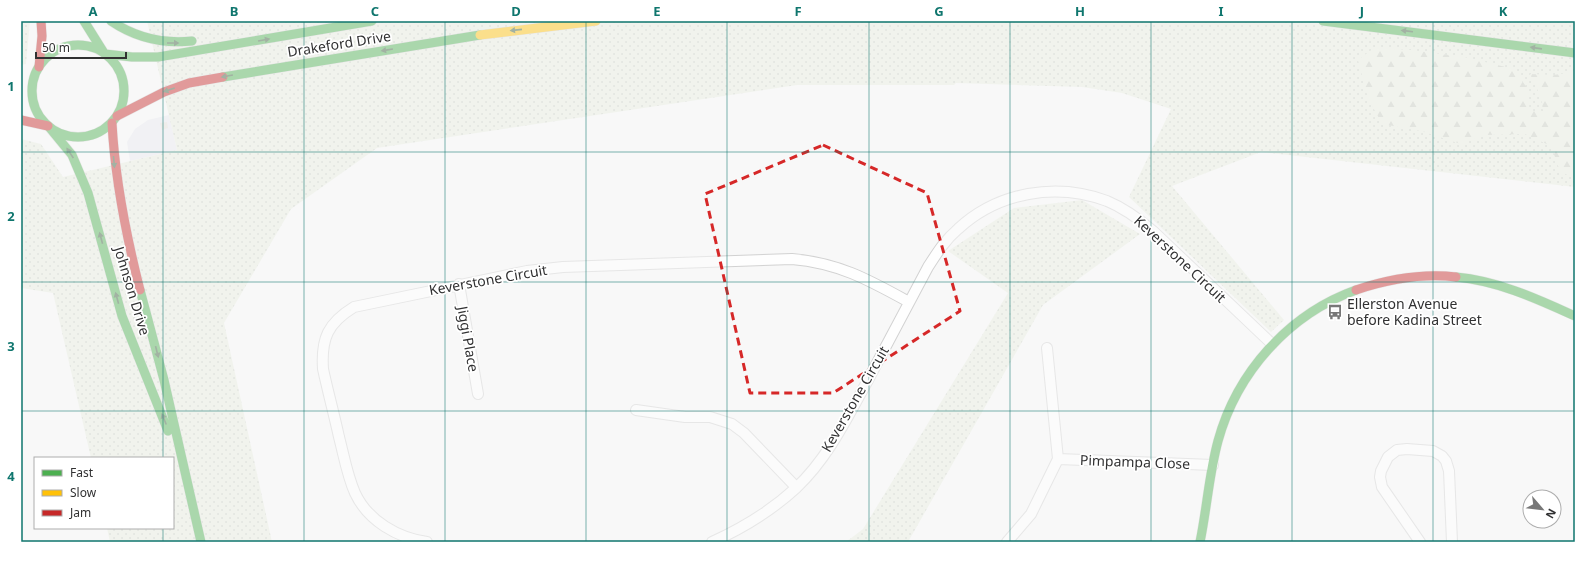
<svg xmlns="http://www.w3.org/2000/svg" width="1596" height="563" font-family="'Noto Sans',sans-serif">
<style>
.built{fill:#e8e9ef}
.grass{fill:url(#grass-dots)}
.forest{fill:url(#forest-firs)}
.building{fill:#e4e0da}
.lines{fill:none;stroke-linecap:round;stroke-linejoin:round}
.street-casing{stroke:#d2d2d2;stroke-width:12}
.fast-casing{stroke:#d2d2d2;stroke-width:10}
.slow-casing{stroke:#d2d2d2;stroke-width:10}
.jam-casing{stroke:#d2d2d2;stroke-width:10}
.street{stroke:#fefefe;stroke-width:10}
.fast{stroke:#4caf50;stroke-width:9}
.slow{stroke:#ffc107;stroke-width:9}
.jam{stroke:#c62828;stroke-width:9}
.oneway{fill:#3a5d3c}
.marked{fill:none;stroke:#d62828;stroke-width:3;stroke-dasharray:8 5;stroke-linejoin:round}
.grid{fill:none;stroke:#0f766e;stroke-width:1;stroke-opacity:0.55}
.labels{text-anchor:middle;stroke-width:3.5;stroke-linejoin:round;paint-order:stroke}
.street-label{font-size:14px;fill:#313132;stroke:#fff}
.poi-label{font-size:14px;fill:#313132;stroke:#fff;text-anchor:start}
.neatline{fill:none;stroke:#0f766e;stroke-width:1.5}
.grid-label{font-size:13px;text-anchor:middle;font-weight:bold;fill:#0f766e}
</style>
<defs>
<pattern id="grass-dots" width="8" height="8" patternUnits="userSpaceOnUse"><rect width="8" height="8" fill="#e9eee1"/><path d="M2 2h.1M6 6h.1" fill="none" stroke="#c8cdc2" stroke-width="1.8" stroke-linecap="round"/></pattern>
<pattern id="forest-firs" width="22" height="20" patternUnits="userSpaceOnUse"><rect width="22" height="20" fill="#e9eee1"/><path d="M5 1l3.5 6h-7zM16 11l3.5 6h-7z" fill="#c8cdc2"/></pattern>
</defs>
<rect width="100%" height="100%" fill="#f8f8f8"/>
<path class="built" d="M 169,115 L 177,150 L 130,161 L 127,142 L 135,129 L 148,120 Z"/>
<path class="grass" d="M 21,21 L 30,21 L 26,64 L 21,65 Z
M 147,21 L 1575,21 L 1575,187 L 1261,152 L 1172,186 L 1284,320 L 1271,332 L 1129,197 L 1171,109 L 1122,93 L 1082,87 L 956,83 L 954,85 L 797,85 L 377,148 L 291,209 L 224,323 L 272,542 L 110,542 L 107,528 L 173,528 L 173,458 L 91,458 L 53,293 L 21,288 L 21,139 L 41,144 L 63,177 L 177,150 Z
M 1082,200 L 1140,234 L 1043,305 L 908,542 L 846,542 L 863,529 L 1008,293 L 948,251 L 1014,208 Z"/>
<path class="forest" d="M 1374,48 L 1411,50 L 1464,57 L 1514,69 L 1527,88 L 1527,111 L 1543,111 L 1541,97 L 1530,74 L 1553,75 L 1575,72 L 1575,179 L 1560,171 L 1551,146 L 1525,134 L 1485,135 L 1461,144 L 1421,131 L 1382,124 L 1368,98 L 1358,60 Z"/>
<path class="building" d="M 167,122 L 168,128 L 162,130 L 160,123 Z"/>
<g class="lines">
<g class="street-casing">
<path id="street" d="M 459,284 L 478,394
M 636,410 L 685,417 L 710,417 L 732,424 L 744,433 L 796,487
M 1058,459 L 1213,465
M 427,542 C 398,538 368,521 355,493 C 347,475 344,456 339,437 C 334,414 328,392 323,369 C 321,338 328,323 354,307 L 527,271 L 563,267 L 792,259 C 839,263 869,280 909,302
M 712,542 C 743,528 771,511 796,488 C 828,458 847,418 868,380 C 888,342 908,305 928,267 C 937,253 945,240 958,229 C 998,192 1056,182 1107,201 C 1124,208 1139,219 1153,231 L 1272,344
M 1007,542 L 1031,514 L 1058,459 L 1047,348
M 1420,542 L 1382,487 L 1380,477 L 1381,471 L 1388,457 L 1397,450 L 1407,449 L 1433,451 L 1442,456 L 1446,461 L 1449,471 L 1452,542"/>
</g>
<g class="fast-casing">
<path id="fast" d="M 84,21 L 104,53
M 111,21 C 136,38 162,44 192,41
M 1323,21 L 1575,53
M32 91a46 46 0 1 1 92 0a46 46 0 1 1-92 0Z
M 105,54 L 132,57 L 158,57 L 372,21
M 223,77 L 480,35
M 49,127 L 72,155 L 88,193 L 122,316 L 168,431
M 1456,277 C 1499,281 1537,299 1575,316
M 140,290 L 164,380 L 201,542
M 1200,542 C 1207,508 1209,474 1218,441 C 1237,372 1289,314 1356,290"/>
</g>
<g class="slow-casing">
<path id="slow" d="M 480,35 L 596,21"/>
</g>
<g class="jam-casing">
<path id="jam" d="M 39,67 L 42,36 L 41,21
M 117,116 L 164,92 L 189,83 L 223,77
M 21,120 L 48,126
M 112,123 C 115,180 126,235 140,290
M 1356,290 C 1389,279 1421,273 1456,277"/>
</g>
<use href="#street" class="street"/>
<use href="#fast" class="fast"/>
<use href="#slow" class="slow"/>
<use href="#jam" class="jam"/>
</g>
<defs><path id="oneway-solid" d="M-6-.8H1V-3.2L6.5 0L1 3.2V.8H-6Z"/></defs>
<g class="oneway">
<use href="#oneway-solid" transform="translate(516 30) rotate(174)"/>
<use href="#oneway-solid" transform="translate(1407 31) rotate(-173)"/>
<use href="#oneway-solid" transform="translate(264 40) rotate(-10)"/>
<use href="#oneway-solid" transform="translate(173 43)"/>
<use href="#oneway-solid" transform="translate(1536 48) rotate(-172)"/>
<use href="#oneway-solid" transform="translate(387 50) rotate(171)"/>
<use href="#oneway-solid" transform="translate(227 76) rotate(170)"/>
<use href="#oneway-solid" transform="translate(169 90) rotate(161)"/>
<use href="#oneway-solid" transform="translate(70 153) rotate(-124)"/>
<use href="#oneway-solid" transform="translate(114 162) rotate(85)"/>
<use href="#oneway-solid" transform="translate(101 238) rotate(-105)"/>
<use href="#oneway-solid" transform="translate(117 298) rotate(-105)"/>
<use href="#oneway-solid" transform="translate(157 352) rotate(76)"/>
<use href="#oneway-solid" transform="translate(164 419) rotate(-112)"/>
</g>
<path d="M0 0H1596V563H0ZM 823,145 L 927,193 L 960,311 L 833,393 L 750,393 L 705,194 Z" fill="#f8f8f8" fill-opacity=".55" fill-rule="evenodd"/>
<path class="marked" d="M 823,145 L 927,193 L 960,311 L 833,393 L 750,393 L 705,194 Z"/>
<path class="grid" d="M 163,21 L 163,458M 304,21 L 304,542M 445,21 L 445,542M 586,21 L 586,542M 727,21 L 727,542M 869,21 L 869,542M 1010,21 L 1010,542M 1151,21 L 1151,542M 1292,21 L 1292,542M 1433,21 L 1433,542M 21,152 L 1575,152M 21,282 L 1575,282M 21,411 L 1575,411M 163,528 L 163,542"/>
<defs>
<g id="bus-bare" transform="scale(1.2)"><path d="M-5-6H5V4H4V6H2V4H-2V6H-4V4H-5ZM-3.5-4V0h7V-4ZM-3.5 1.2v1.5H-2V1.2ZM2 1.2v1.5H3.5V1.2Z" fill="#777" stroke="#fff" stroke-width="2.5" paint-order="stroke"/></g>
</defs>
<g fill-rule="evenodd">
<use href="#bus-bare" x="1335" y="312"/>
</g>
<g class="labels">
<g class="street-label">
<text transform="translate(339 44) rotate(-9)" y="5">Drakeford Drive</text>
<text transform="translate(1180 259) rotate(43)" y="5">Keverstone Circuit</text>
<text transform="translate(488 280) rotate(-10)" y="5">Keverstone Circuit</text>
<text transform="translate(132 291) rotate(73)" y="5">Johnson Drive</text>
<text transform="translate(468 339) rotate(80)" y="5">Jiggi Place</text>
<text transform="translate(855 399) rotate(-60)" y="5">Keverstone Circuit</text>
<text transform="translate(1135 462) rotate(2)" y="5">Pimpampa Close</text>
</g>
<g class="poi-label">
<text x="1347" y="309">Ellerston Avenue<tspan x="1347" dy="16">before Kadina Street</tspan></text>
</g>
</g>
<rect width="1596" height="563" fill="none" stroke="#ffffff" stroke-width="44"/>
<rect x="34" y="457" width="140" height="72" fill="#ffffff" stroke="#adadad"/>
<rect x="42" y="470" width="20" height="6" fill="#4caf50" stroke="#adadad"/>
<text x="70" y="477" font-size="12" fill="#313132">Fast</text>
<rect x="42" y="490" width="20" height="6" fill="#ffc107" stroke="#adadad"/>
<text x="70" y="497" font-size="12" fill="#313132">Slow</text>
<rect x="42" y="510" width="20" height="6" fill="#c62828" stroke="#adadad"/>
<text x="70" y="517" font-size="12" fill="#313132">Jam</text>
<g transform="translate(1542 509) rotate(118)"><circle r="19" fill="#ffffff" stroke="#adadad"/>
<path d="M0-3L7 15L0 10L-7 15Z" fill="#777777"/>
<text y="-6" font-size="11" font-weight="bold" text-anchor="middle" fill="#313132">N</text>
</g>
<path d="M36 52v6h90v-6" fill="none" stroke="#313132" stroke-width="2"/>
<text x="42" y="52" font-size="12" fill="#313132" stroke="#ffffff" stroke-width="3" paint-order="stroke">50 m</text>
<rect x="22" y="22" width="1552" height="519" class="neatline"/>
<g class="grid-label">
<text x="93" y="16">A</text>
<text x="234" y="16">B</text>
<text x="375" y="16">C</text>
<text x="516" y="16">D</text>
<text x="657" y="16">E</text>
<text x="798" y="16">F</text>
<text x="939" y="16">G</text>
<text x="1080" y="16">H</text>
<text x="1221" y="16">I</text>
<text x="1362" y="16">J</text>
<text x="1503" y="16">K</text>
<text x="11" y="91">1</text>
<text x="11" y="221">2</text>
<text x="11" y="351">3</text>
<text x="11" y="481">4</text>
</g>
</svg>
